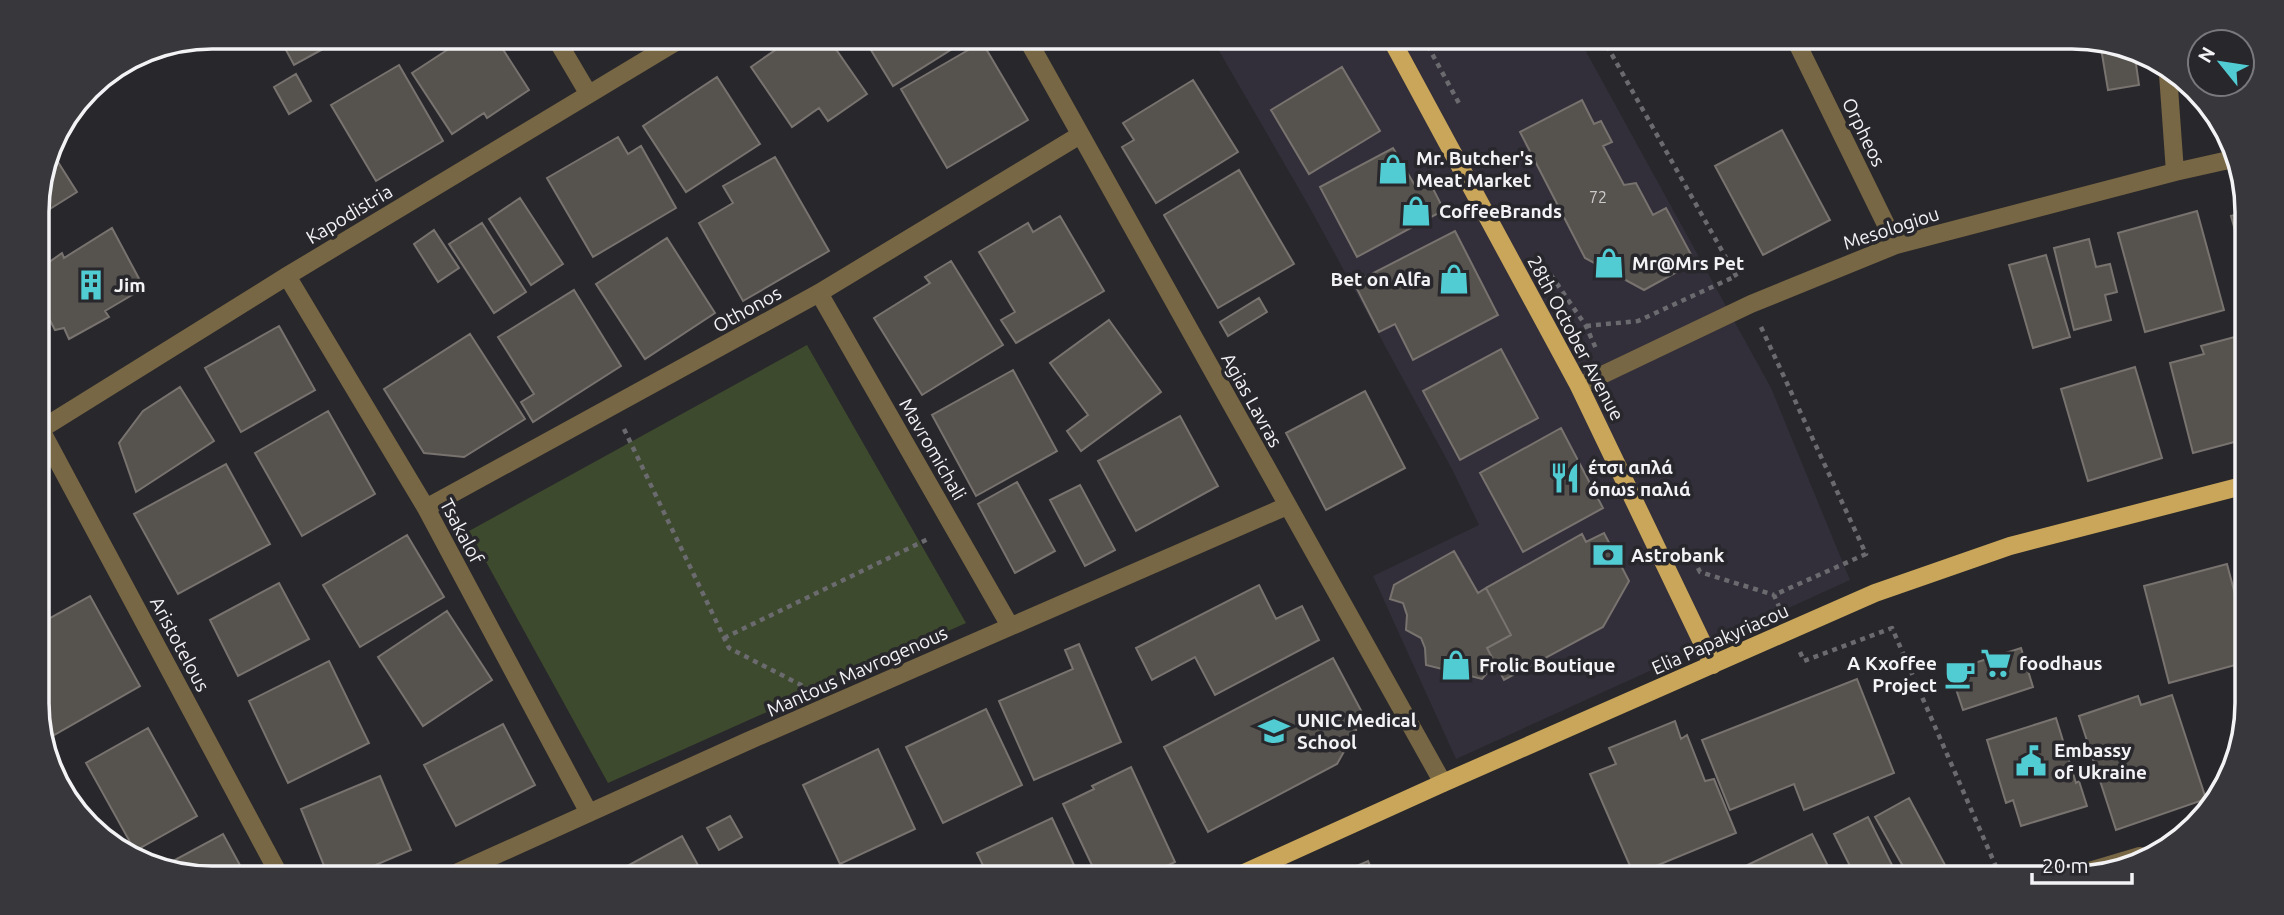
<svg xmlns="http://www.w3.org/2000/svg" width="2284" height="915" font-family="Ubuntu,sans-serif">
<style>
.built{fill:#322f3a}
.green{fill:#3d4a2d}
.building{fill:#56524e;stroke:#78736f;stroke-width:2}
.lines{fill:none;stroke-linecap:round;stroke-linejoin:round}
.path{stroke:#6b6b6f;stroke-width:4.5;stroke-dasharray:5 5;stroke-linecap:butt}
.minor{stroke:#786744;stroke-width:18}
.major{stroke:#c9a659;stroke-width:18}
.labels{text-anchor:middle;stroke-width:7;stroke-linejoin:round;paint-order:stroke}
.number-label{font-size:16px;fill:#cccbcc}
.street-label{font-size:19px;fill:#f3f3f6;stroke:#28272c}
.poi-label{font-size:19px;font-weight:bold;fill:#f3f3f6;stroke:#28272c;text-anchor:start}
.rim{fill:none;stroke:#f3f3f6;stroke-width:3.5}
</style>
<rect width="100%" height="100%" fill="#28272c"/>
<path class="built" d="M 1211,37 L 1578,37 L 1771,388 L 1850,580 L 1456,759 L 1373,576 L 1479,525 L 1453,471 L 1310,208 Z"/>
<path class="green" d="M 807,345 L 966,623 L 608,783 L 469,531 Z"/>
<path class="building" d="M 279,37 L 345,37 L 294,65 Z
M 467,37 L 495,37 L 529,90 L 487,118 L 484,113 L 452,134 L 412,73 Z
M 789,37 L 845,37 L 833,45 L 867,94 L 828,121 L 819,108 L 792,127 L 751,67 L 791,39 Z
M 863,37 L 962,37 L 965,41 L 893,86 Z
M 982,42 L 1028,120 L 947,168 L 901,89 Z
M 2100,42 L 2128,46 L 2134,50 L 2139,85 L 2108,90 Z
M 399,65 L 443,141 L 376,181 L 331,105 Z
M 1342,67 L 1380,131 L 1309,174 L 1271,110 Z
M 296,74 L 311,101 L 289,114 L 274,87 Z
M 717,77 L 760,144 L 686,192 L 643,126 Z
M 1193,80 L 1238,152 L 1156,203 L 1122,147 L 1134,140 L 1123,123 Z
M 1582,100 L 1594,124 L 1601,121 L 1612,142 L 1603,146 L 1624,185 L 1636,183 L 1653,215 L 1666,208 L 1695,262 L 1644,290 L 1585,258 L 1520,132 Z
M 1782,130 L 1830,220 L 1763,255 L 1715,166 Z
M 618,137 L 628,154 L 641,146 L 676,208 L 593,257 L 547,178 Z
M 1393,148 L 1414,184 L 1427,177 L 1444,210 L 1357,257 L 1320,187 Z
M 51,151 L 77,192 L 37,217 L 37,201 Z
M 775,157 L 829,251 L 743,301 L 699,223 L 733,203 L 723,186 Z
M 1239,170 L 1294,264 L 1218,308 L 1164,215 Z
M 520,198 L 563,264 L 531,285 L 489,219 Z
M 2197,211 L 2224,310 L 2145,332 L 2118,233 Z
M 2245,212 L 2245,266 L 2231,216 Z
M 1060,216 L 1104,291 L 1016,343 L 1001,320 L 1015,312 L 979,252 L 1028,223 L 1033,232 Z
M 482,223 L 526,292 L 494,313 L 449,244 Z
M 112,228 L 144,288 L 105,311 L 109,317 L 69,339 L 64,328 L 55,330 L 43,307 L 49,302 L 38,282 L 38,270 L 62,253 L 64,258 Z
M 434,230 L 459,268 L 438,282 L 414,244 Z
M 1455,231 L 1498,315 L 1413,360 L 1395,324 L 1379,332 L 1354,283 Z
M 667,238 L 715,313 L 645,359 L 596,284 Z
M 2089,239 L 2096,267 L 2110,264 L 2117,292 L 2105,295 L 2111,320 L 2074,330 L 2054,248 Z
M 2046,255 L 2070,337 L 2033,348 L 2009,265 Z
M 951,261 L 1003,345 L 922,395 L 874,318 L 930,283 L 925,277 Z
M 574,290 L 621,366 L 533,422 L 521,402 L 534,394 L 498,337 Z
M 1259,298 L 1267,312 L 1228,336 L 1220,322 Z
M 1109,320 L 1161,392 L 1081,451 L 1067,431 L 1088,415 L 1050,363 Z
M 279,326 L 315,390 L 241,432 L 205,368 Z
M 470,334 L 525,419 L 464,457 L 424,453 L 384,389 Z
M 2242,335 L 2242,440 L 2193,453 L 2170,363 L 2204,354 L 2201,346 Z
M 1501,349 L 1538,418 L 1460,460 L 1423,391 Z
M 2135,367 L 2162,458 L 2088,481 L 2061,389 Z
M 1013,370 L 1057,451 L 976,496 L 932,415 Z
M 180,387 L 214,441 L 136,492 L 119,443 L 143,411 Z
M 1365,391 L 1405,468 L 1326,510 L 1286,433 Z
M 328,411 L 375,494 L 302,536 L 255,453 Z
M 1180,416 L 1218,486 L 1136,531 L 1098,461 Z
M 1561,428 L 1603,508 L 1523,552 L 1480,473 Z
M 226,464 L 270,544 L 178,594 L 134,514 Z
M 1017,482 L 1055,551 L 1015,573 L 978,504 Z
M 1080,485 L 1115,550 L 1085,566 L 1050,500 Z
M 1604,533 L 1629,581 L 1603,627 L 1504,680 L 1487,648 L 1511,635 L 1486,588 L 1582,534 L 1586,542 Z
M 407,535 L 444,597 L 360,647 L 323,585 Z
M 1454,551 L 1478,593 L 1486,588 L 1511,635 L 1487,648 L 1495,664 L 1482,679 L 1426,665 L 1425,648 L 1421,638 L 1406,630 L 1407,615 L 1403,603 L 1390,599 L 1394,585 Z
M 2227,564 L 2240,613 L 2239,664 L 2169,683 L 2144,586 Z
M 279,583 L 309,639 L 238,676 L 210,620 Z
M 1259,585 L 1276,619 L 1302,606 L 1319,640 L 1215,695 L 1195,657 L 1152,680 L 1136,648 Z
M 90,596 L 140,686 L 54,735 L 40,709 L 39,624 Z
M 447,611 L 492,680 L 423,726 L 378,657 Z
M 1079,644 L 1121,742 L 1034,780 L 999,701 L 1073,669 L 1065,650 Z
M 2021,648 L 2033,687 L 1963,710 L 1950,671 Z
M 1333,658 L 1364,716 L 1337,764 L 1208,832 L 1164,747 Z
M 329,661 L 369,743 L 288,783 L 249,701 Z
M 1857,679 L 1894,773 L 1804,810 L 1794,784 L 1730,810 L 1702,740 Z
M 2172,695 L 2206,799 L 2116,830 L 2079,716 L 2138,696 L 2141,705 Z
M 986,709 L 1022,785 L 943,823 L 906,747 Z
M 2056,718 L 2076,783 L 2079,781 L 2087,806 L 2021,826 L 2013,800 L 2006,803 L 1987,740 Z
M 1675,721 L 1681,739 L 1687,735 L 1705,781 L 1714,779 L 1736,833 L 1634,875 L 1590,774 L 1616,764 L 1609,748 Z
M 503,724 L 535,785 L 456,826 L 424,765 Z
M 148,728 L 197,816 L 135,851 L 86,763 Z
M 878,749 L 915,829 L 840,864 L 803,785 Z
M 1131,767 L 1175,862 L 1142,878 L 1134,878 L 1130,870 L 1115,878 L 1098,878 L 1063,804 L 1094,789 L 1092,786 Z
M 380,776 L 411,850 L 345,878 L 329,878 L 301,809 Z
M 1909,798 L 1952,878 L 1887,878 L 1904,868 L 1875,817 Z
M 730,816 L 742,837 L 719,850 L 707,828 Z
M 1868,817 L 1894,869 L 1883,875 L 1885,878 L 1856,878 L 1834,834 Z
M 1052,818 L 1080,878 L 989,878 L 977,853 Z
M 223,834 L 247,878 L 212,878 L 158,869 Z
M 1812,834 L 1834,878 L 1741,878 L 1737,870 Z
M 682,836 L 705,878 L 608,878 L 607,877 Z
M 1368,861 L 1375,878 L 1329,878 Z"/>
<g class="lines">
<path class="path" d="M 1423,37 L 1461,107
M 1602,37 L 1739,281
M 1551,275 L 1586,326 L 1597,351
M 1586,326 L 1638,321 L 1736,276
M 1761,327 L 1866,554 L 1774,595 L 1780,609
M 624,429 L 729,648 L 807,688
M 1698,568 L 1700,572 L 1774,595
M 724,638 L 930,538
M 1800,652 L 1804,661 L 1892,628 L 2001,878"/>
<path class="minor" d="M 555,37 L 588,93
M 1026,37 L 1443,783
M 1794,37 L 1896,245
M 2168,74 L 2175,172
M 287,276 L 426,508 L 589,813
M 819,293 L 1010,626
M 1579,386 L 1751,304 L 1896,245 L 2175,172 L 2233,159
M 41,430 L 281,878
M 38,431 L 287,276 L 684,37
M 426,508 L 819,293 L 1080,135
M 445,878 L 748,741 L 1287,506
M 2066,878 L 2140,856"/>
<path class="major" d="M 1390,37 L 1579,386 L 1713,665
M 1233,878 L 1443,783 L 1875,593 L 2010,546 L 2242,486"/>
</g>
<defs>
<g id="shop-bare" transform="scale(2.415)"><path d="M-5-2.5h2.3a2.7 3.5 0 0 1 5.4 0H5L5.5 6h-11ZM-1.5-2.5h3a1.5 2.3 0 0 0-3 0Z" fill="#51ccd3" stroke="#28272c" stroke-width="2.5" paint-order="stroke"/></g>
<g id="building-bare" transform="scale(2.415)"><path d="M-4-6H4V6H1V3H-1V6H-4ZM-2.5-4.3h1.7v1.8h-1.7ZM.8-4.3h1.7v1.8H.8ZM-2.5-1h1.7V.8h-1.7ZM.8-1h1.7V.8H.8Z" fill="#51ccd3" stroke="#28272c" stroke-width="2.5" paint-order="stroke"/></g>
<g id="restaurant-bare" transform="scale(2.415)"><path d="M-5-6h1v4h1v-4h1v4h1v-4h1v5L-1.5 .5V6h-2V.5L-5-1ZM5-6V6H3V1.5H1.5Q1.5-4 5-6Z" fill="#51ccd3" stroke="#28272c" stroke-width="2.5" paint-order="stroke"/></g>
<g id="bank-bare" transform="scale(2.415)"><path d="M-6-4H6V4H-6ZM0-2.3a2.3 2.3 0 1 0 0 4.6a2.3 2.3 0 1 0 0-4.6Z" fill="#51ccd3" stroke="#28272c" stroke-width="2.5" paint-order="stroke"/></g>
<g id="supermarket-bare" transform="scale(2.415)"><path d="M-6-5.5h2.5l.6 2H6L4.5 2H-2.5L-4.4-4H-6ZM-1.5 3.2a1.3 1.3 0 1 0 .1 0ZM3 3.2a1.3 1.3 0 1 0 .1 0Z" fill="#51ccd3" stroke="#28272c" stroke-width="2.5" paint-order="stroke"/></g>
<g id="cafe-bare" transform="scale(2.415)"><path d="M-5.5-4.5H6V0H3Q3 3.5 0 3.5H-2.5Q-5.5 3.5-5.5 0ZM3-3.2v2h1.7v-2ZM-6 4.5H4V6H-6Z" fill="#51ccd3" stroke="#28272c" stroke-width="2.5" paint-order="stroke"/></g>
<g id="university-bare" transform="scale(2.415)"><path d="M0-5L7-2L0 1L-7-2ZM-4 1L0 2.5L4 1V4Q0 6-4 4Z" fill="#51ccd3" stroke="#28272c" stroke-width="2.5" paint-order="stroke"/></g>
<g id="civic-bare" transform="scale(2.415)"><path d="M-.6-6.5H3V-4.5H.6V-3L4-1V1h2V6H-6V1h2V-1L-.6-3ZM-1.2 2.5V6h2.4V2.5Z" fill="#51ccd3" stroke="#28272c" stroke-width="2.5" paint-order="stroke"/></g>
</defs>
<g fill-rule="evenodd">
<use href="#shop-bare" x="1393" y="169"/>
<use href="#shop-bare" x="1416" y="211"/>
<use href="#shop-bare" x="1609" y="263"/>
<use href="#shop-bare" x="1454" y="279"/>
<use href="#building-bare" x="91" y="285"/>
<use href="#restaurant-bare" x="1565" y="478"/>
<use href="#bank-bare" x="1608" y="555"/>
<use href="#supermarket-bare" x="1996" y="663"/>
<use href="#shop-bare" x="1456" y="665"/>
<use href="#cafe-bare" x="1960" y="674"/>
<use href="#university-bare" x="1274" y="731"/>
<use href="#civic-bare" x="2031" y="761"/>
</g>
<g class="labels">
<g class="number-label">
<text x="1598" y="203">72</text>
</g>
<g class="street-label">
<text transform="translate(1864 132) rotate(64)" y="7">Orpheos</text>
<text transform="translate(349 214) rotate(-31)" y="7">Kapodistria</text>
<text transform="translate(1891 228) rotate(-18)" y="7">Mesologiou</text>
<text transform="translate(747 309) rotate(-29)" y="7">Othonos</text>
<text transform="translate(1576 338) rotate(62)" y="7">28th October Avenue</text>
<text transform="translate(1252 400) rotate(61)" y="7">Agias Lavras</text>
<text transform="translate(933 449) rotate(60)" y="7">Mavromichali</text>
<text transform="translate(462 531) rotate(62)" y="7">Tsakalof</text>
<text transform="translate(1720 639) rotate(-24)" y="7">Elia Papakyriacou</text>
<text transform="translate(180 644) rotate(62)" y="7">Aristotelous</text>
<text transform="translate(857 671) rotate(-24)" y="7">Mantous Mavrogenous</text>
</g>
<g class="poi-label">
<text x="1416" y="165">Mr. Butcher's<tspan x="1416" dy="22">Meat Market</tspan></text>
<text x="1439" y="218">CoffeeBrands</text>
<text x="1632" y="270">Mr@Mrs Pet</text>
<text x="1431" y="286" text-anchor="end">Bet on Alfa</text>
<text x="114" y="292">Jim</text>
<text x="1588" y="474">έτσι απλά<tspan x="1588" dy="22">όπωs παλιά</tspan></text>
<text x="1631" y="562">Astrobank</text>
<text x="1937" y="670" text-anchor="end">A Kxoffee<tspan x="1937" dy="22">Project</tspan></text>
<text x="2019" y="670">foodhaus</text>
<text x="1479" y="672">Frolic Boutique</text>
<text x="1297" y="727">UNIC Medical<tspan x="1297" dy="22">School</tspan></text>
<text x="2054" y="757">Embassy<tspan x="2054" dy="22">of Ukraine</tspan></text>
</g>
</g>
<path d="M0 0H2284V915H0ZM212 49H2072A163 163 0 0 1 2235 212V703A163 163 0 0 1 2072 866H212A163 163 0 0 1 49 703V212A163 163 0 0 1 212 49Z" fill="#38373c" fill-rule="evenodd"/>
<path class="rim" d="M212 49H2072A163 163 0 0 1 2235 212V703A163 163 0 0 1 2072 866H212A163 163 0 0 1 49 703V212A163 163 0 0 1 212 49Z"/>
<g transform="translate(2221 63) rotate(300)"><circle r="33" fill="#28272c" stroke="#79797d" stroke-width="2"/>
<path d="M0-5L12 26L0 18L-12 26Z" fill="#51ccd3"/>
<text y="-10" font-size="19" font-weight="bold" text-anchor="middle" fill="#f3f3f6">N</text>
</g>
<path d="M2032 873v10h100v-10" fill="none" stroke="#f3f3f6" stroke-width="3.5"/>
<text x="2042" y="873" font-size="21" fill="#f3f3f6" stroke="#28272c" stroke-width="5" paint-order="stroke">20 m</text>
</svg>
